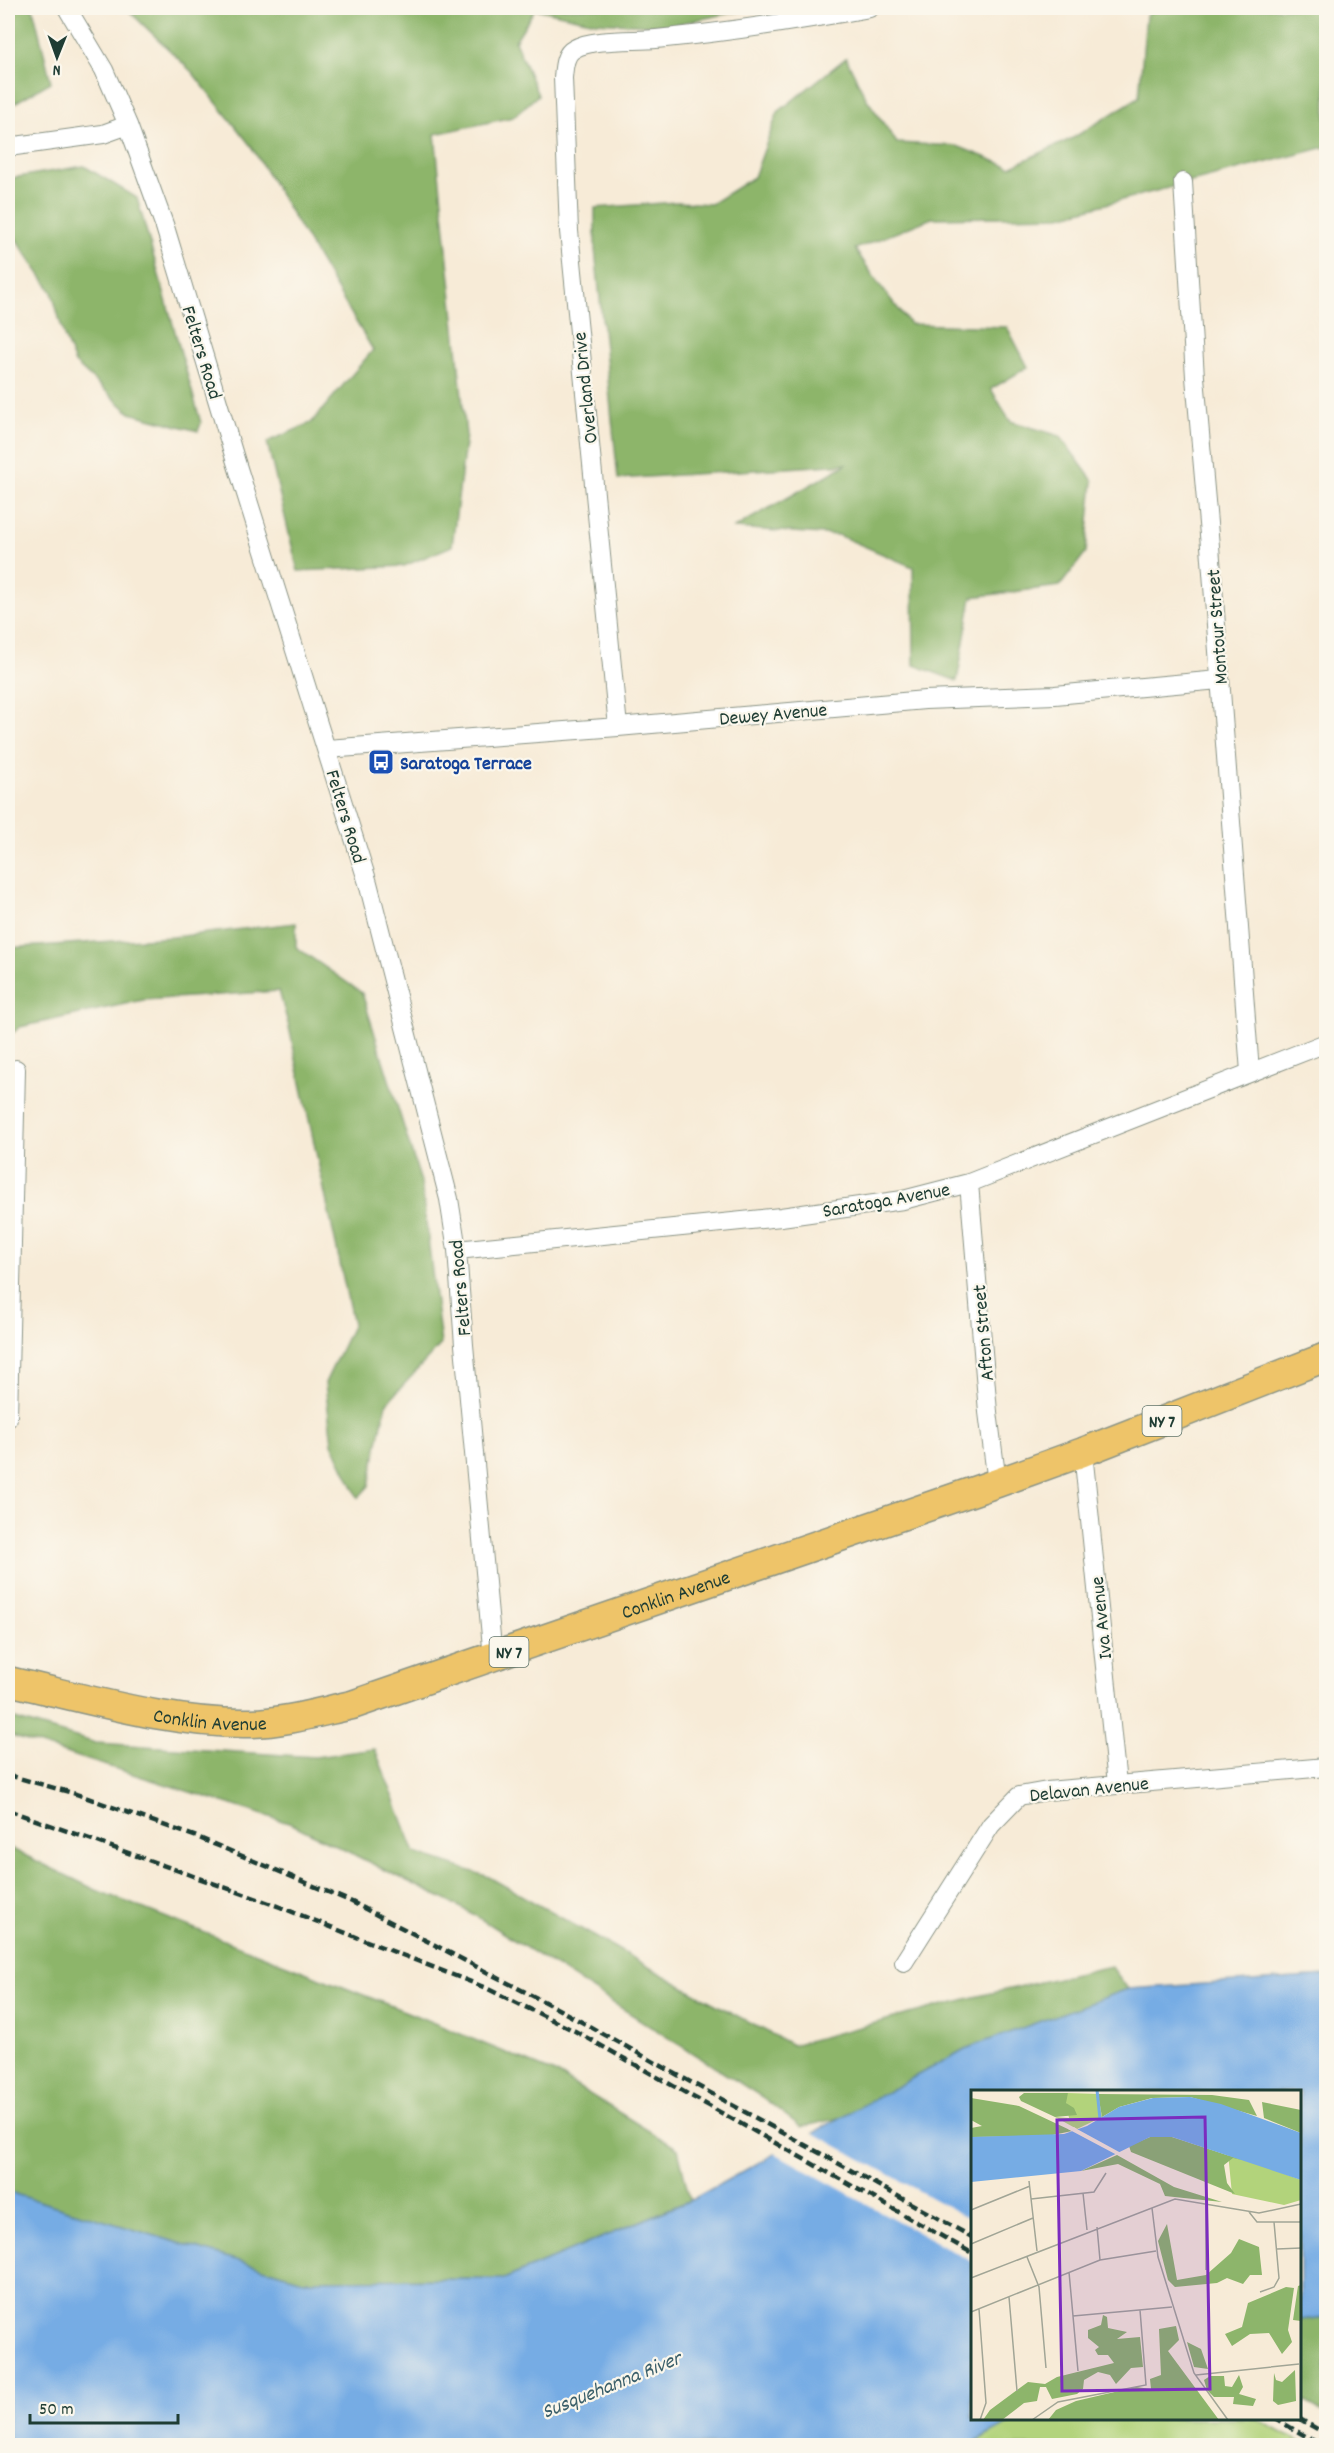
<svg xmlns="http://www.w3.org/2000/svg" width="1334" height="2453" font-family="Dekko,sans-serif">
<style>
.green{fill:#b2d37b;stroke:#688858;stroke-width:1.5}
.forest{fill:#8db56b;stroke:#567950;stroke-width:1.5}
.water{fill:#76ace4;stroke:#4a748c;stroke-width:1.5}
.pier{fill:#f7ebd7}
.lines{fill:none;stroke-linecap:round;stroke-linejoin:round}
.street-casing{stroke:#8b9486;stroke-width:20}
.primary-casing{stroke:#8b9486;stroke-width:31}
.street{stroke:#fff;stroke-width:18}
.primary{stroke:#eec469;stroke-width:28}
.rail{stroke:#1f3d34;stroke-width:4.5;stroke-dasharray:9 4.5;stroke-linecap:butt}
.labels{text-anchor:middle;stroke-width:4.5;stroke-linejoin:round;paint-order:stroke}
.shield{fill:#fbf7ec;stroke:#61756b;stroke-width:1.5}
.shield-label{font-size:18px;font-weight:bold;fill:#1f3d34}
.street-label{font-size:20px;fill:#1f3d34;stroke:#fbf7ec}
.transit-label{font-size:20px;font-weight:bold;fill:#164399;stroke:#fbf7ec;text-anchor:start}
.water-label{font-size:21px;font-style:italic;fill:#395e69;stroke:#fbf7ec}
.inset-river{fill:none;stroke:#76ace4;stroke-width:3}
.inset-road{fill:none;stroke:#a1a596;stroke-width:1.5}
.view{fill:#7b2cbf;fill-opacity:0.15;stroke:#7b2cbf;stroke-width:3}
.inset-edge{fill:none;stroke:#1f3d34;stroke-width:3}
</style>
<rect width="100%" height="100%" fill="#fbf7ec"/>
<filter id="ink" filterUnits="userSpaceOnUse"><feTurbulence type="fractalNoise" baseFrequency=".0167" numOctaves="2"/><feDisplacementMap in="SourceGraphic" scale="12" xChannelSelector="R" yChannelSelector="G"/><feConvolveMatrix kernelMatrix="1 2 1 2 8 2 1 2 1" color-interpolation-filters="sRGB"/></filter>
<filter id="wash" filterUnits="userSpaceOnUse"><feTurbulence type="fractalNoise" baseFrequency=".008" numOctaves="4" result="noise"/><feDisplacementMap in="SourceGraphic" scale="24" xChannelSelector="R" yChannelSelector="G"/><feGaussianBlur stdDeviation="1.35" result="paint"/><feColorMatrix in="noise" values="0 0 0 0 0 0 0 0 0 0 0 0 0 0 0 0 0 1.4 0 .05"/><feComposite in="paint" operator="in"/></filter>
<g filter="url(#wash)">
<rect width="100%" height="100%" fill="#f7ebd7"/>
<path class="green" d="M 1017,2418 L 1257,2419 L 1305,2445 L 970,2446 Z"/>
<path class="forest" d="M 8,8 L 33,8 L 51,82 L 8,107 Z
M 126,8 L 755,8 L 667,26 L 595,22 L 535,9 L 515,41 L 538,95 L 513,117 L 435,134 L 466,435 L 452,546 L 404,566 L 298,571 L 267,442 L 311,423 L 373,350 L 251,146 L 192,72 Z
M 1156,8 L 1326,8 L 1326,147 L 1060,216 L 932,218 L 855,249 L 878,283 L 910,324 L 1007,327 L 1028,367 L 991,389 L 1010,421 L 1060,436 L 1093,481 L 1086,552 L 1060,586 L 972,597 L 957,681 L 914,665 L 913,567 L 838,535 L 734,528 L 847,464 L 618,479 L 595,249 L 595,208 L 677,202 L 711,204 L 754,177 L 778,112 L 846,58 L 866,98 L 897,143 L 957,146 L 1010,167 L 1073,138 L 1139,97 L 1146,16 Z
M 84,166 L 137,198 L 201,423 L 198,431 L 130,413 L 75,363 L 64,336 L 52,292 L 8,227 L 8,187 L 12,178 Z
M 296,923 L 296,947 L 362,993 L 421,1182 L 441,1344 L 386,1404 L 369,1486 L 358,1498 L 332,1443 L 325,1383 L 353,1324 L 289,1027 L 279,991 L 143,1000 L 20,1027 L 8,1037 L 8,948 L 173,937 Z
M 8,1717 L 96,1743 L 315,1757 L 375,1749 L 415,1853 L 489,1877 L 702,1997 L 792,2045 L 974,1997 L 1111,1966 L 1128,1989 L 965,2049 L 840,2118 L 801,2127 L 762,2097 L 468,1911 L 292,1824 L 8,1735 Z
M 8,1847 L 96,1890 L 417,2016 L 557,2074 L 678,2149 L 690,2200 L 504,2279 L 303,2280 L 8,2192 Z
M 1326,2317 L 1326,2413 L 1300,2399 L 1300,2320 Z"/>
<path class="water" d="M 1326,1976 L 1326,2317 L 1300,2320 L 1300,2092 L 972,2092 L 972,2418 L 1017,2419 L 970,2445 L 8,2445 L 8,2192 L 303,2280 L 504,2279 L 691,2200 L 965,2049 L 1128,1989 Z"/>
<path class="pier" d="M 810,2131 L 972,2220 L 972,2262 L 773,2152 Z"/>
</g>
<g filter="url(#ink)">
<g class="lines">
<g class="street-casing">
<path id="street" d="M 67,8 L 104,70 L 128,125 L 165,227 L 236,462 L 368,883 L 449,1199 L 457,1250 L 464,1345 L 493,1658
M 8,147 L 103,134 L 128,125
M 1183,182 L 1195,377 L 1210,546 L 1250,1072
M 618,727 L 569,231 L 563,78 C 564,68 564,54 574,49 C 592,38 634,41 656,39 C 727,32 799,21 870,8
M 327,749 L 618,727 L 925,700 L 1055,695 L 1219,680
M 969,1183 L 988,1412 L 997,1483
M 457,1250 L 781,1217 L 903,1200 L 969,1183 L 1326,1043
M 8,1418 L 16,1069
M 1083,1452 L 1117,1784
M 904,1962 L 991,1825 L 1019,1796 L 1047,1791 L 1326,1767"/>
</g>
<g class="primary-casing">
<g id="primary">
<path id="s1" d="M 8,1681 C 85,1698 173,1725 252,1723 C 286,1722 319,1712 352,1705 L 997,1483 L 1083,1452 L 1326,1357"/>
</g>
</g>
<use href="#street" class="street"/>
<use href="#primary" class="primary"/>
<path class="rail" d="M 8,1775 L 76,1794 L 197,1837 L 352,1902 L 558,2009 L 972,2237
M 8,1810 L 280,1907 L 486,1988 L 575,2031 L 972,2253
M 1274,2418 L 1323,2446
M 1298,2418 L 1326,2434"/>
</g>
</g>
<defs>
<g id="bus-square" transform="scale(1.35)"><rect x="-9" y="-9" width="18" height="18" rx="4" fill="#1a4fb4" stroke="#fbf7ec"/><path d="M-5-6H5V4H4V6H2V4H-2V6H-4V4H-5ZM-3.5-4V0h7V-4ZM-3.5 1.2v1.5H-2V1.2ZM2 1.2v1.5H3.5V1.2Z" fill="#fff"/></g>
</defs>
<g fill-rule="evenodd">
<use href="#bus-square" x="381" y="762"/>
</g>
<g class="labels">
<g class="shield">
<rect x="1142.5" y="1406" width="39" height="30" rx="4.5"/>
<rect x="489.5" y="1637" width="39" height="30" rx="4.5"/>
</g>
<g class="shield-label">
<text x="1162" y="1427">NY 7</text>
<text x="509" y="1658">NY 7</text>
</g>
<g class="street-label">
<text transform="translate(203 352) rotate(73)" y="7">Felters Road</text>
<text transform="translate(584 388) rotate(-96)" y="7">Overland Drive</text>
<text transform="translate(1216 627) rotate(-94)" y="7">Montour Street</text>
<text transform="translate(773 713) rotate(-5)" y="7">Dewey Avenue</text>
<text transform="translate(347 816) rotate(73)" y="7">Felters Road</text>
<text transform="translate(886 1199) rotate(-10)" y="7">Saratoga Avenue</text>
<text transform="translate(459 1288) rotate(-95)" y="7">Felters Road</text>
<text transform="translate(982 1333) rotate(-95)" y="7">Afton Street</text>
<text dy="7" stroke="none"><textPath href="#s1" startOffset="692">Conklin Avenue</textPath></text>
<text transform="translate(1100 1618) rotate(-96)" y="7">Iva Avenue</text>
<text dy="7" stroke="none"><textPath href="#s1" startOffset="206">Conklin Avenue</textPath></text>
<text transform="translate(1089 1788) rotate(-6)" y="7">Delavan Avenue</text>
</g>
<g class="transit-label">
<text x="400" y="769">Saratoga Terrace</text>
</g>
<g class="water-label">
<text transform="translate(611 2384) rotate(-22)" y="7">Susquehanna River</text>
</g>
</g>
<g transform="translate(971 2090)">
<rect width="330" height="330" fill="#f7ebd7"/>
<path d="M 97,3 L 127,4 L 131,27 L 106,39 L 84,27 L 98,28 L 94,7 ZM 257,63 L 330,90 L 330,110 L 313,115 L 261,104 Z" fill="#b2d37b"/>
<path d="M 53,3 L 97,3 L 95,13 L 103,18 L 106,25 L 84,27 L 50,11 L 48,7 ZM 127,4 L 241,5 L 278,10 L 286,26 L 219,7 L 181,8 L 148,17 L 131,27 ZM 0,8 L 48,16 L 101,41 L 77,46 L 0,47 L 0,38 L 11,36 L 0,30 ZM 291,12 L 330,20 L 330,43 L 293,28 ZM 179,47 L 201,47 L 271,70 L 262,68 L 253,75 L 256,93 L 264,104 L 160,62 L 158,56 ZM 146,65 L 203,97 L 251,112 L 194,106 L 189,94 L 147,74 L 110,81 ZM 196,134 L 206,190 L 235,185 L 260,163 L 268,149 L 288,157 L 291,185 L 279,185 L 272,194 L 256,188 L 246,193 L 204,197 L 197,190 L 187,151 ZM 330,195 L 330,231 L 322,230 L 327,196 ZM 315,197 L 323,198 L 317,240 L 321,252 L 311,264 L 298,243 L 279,244 L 261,256 L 254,244 L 271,237 L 277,213 ZM 132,225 L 136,227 L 137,238 L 156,242 L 146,249 L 169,247 L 172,277 L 160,278 L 145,294 L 139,285 L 127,282 L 113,290 L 112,299 L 106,304 L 81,309 L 75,297 L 69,297 L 66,311 L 53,313 L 31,330 L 12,330 L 19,320 L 57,292 L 74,294 L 86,287 L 143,273 L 137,265 L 127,265 L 124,260 L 128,257 L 117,248 L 117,240 L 130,235 ZM 205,236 L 208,250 L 197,261 L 248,330 L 77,330 L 85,320 L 105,311 L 165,297 L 180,299 L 179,289 L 190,285 L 188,239 ZM 216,252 L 230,259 L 237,279 L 223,277 ZM 324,280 L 325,311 L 307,315 L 302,311 L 303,283 L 305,290 L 311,292 ZM 268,285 L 272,297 L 268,304 L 285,309 L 282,316 L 262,314 L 263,307 L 243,307 L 236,300 L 233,290 L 239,286 L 253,286 L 254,296 L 261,297 Z" fill="#8db56b"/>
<path d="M 219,7 L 250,14 L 330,43 L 330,90 L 201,47 L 179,47 L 110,81 L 0,92 L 0,47 L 93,44 L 116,36 L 148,17 L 182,8 Z" fill="#76ace4"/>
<path d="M 103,37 L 106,39 L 150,63 L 146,65 L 97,39 Z" fill="#f7ebd7"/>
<path class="inset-river" d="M 126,0 L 129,29"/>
<path class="inset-road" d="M 58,91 L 66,161M 112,103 L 116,140M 60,109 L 123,102 L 135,83M 181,118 L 187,167 L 223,283 L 257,330M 0,120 L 59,96M 278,122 L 286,132 L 330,132M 126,137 L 129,170M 0,154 L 62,128M 306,159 L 330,158M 56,167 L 68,197 L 75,278M 235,180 L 235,115M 98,182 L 107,281M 0,188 L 204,109 L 288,123 L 330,114M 289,202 L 303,197 L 308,188 L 303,132M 38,207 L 46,301M 8,219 L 15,313 L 9,330M 0,222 L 129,170 L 185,161M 102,226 L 201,217M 330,265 L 330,299M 225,285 L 328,274M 61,330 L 87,312 L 175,295 L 169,220"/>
<path class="view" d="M 234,27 L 239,299 L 91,301 L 86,30 Z"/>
<rect width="330" height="330" class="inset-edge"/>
</g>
<rect width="1334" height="2453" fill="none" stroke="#fbf7ec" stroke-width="30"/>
<g transform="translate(57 57) rotate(181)" stroke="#fbf7ec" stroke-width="4.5" paint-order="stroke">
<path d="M0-4.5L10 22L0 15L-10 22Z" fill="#1f3d34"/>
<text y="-9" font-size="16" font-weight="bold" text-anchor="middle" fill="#1f3d34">N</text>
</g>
<path d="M30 2414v9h148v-9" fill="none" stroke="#1f3d34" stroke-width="3"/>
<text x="39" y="2414" font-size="18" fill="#1f3d34" stroke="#fbf7ec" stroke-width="4.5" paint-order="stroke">50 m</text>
</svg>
